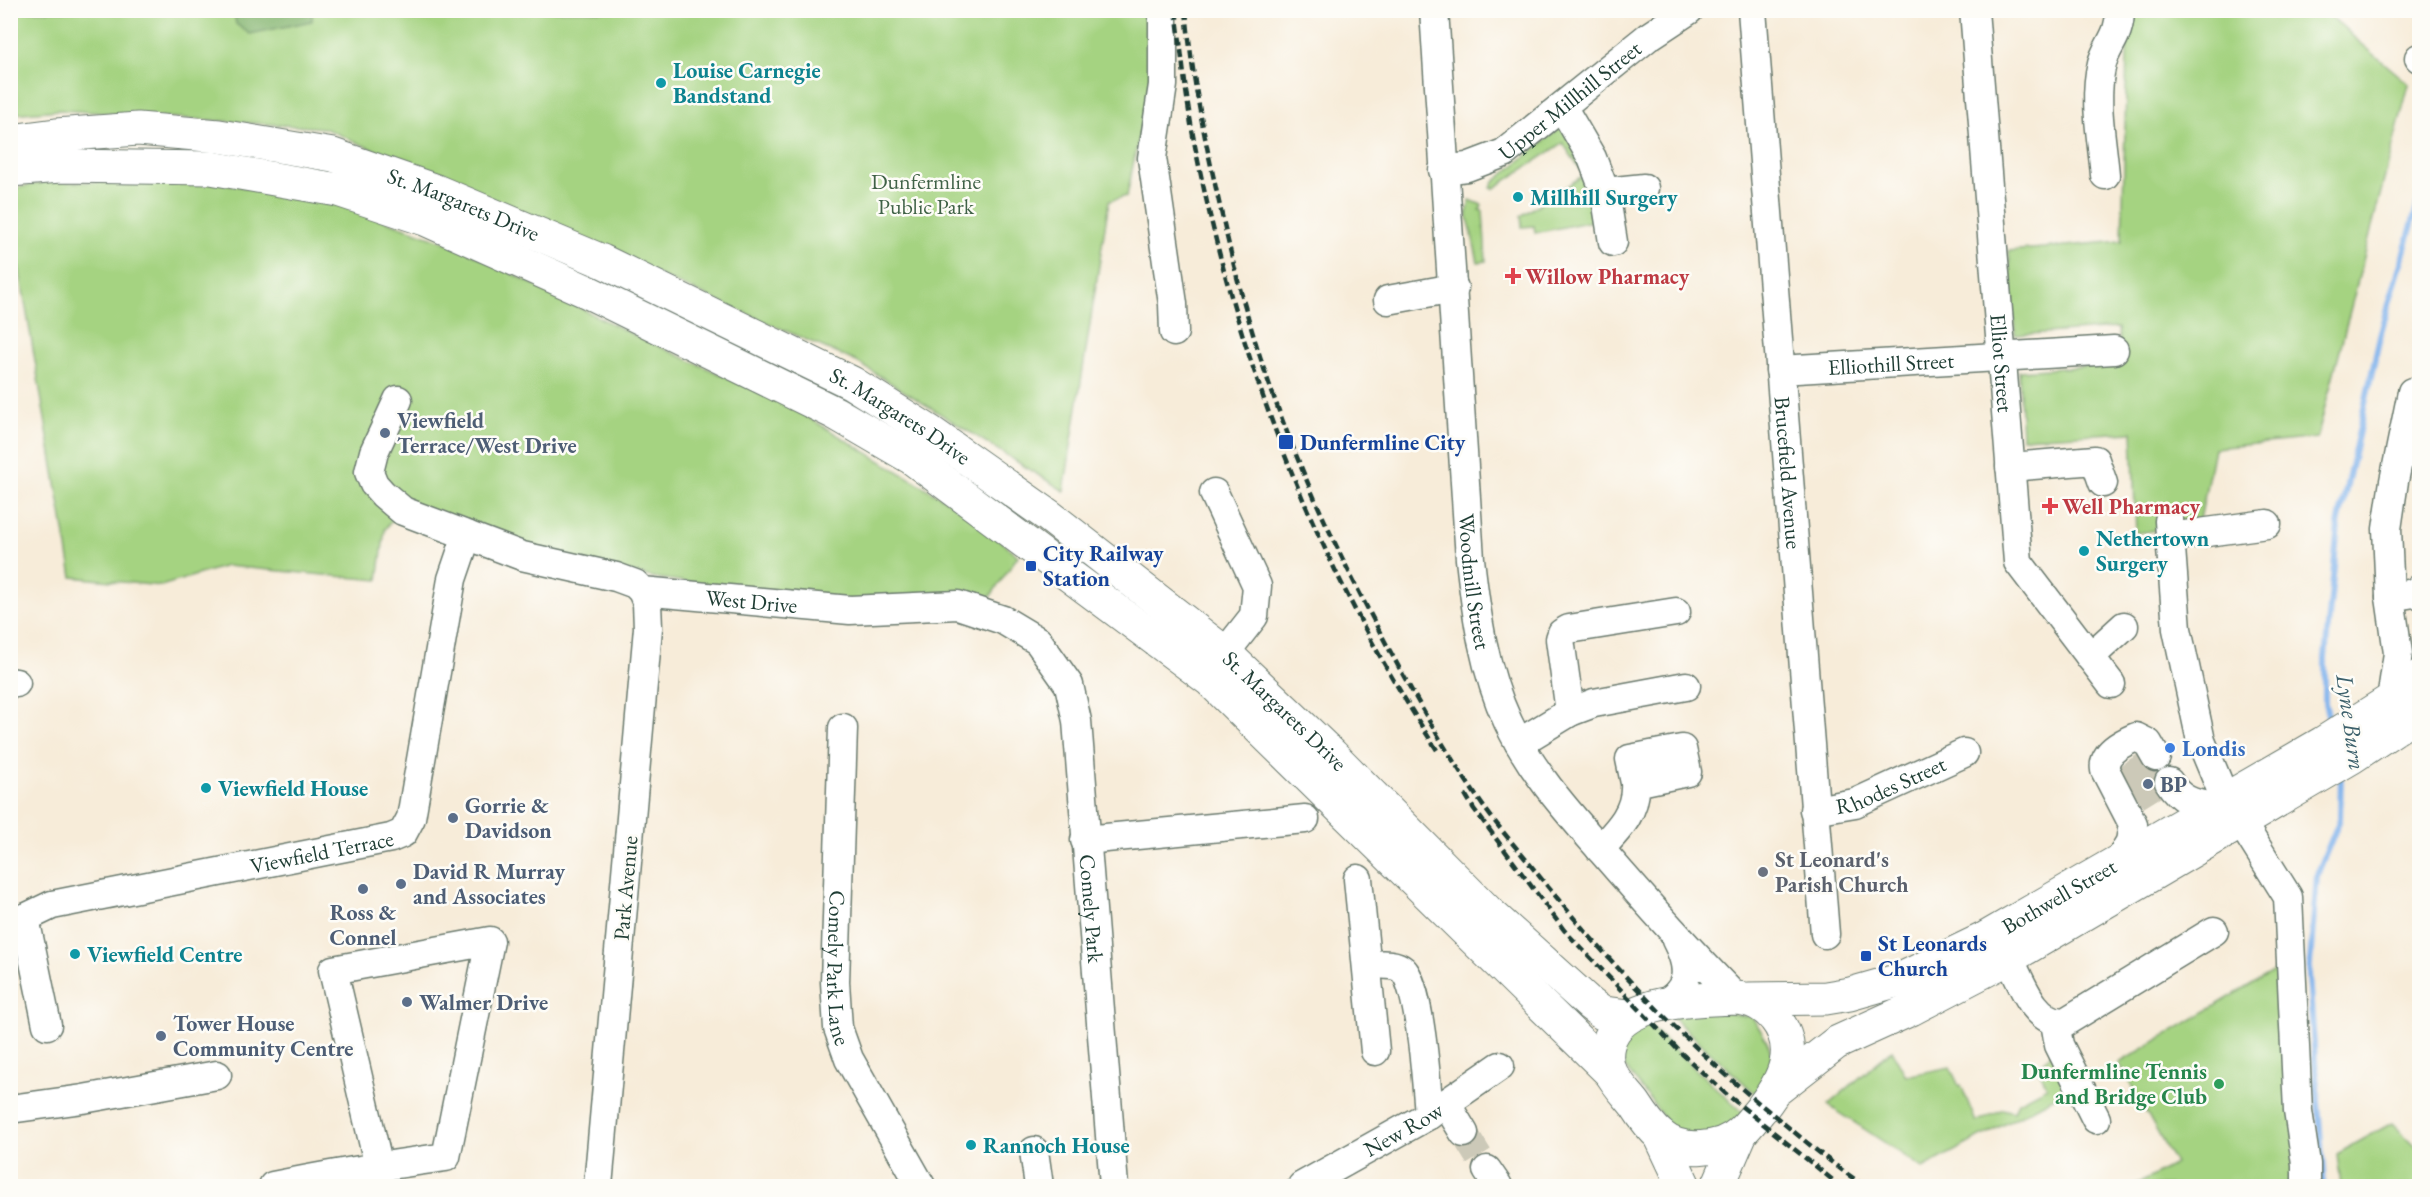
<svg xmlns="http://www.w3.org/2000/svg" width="2430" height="1197" font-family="'EB Garamond',serif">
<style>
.green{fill:#a5d381;stroke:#62885a;stroke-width:1.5}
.forest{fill:#84b56f;stroke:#527952;stroke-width:1.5}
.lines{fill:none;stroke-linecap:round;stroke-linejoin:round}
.stream{stroke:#7fb2ec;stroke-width:6}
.minor-tunnel{stroke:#ccc9b8;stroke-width:28;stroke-dasharray:28 14;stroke-linecap:butt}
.minor-casing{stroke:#6b7a6e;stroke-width:31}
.major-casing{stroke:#6b7a6e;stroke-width:35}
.minor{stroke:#fff;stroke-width:28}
.major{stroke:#fff;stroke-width:33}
.rail{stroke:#1f3d34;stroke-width:4.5;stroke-dasharray:9 4.5;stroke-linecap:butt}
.culture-dot{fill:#0f9aa8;stroke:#fdfcf7;stroke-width:2}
.health-dot{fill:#e0444e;stroke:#fdfcf7;stroke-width:2}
.service-dot{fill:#5c6f8a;stroke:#fdfcf7;stroke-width:2}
.transit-dot{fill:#1a4fb4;stroke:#fdfcf7;stroke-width:2}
.shop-dot{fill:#3f7fe0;stroke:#fdfcf7;stroke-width:2}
.worship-dot{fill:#6b7280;stroke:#fdfcf7;stroke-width:2}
.leisure-dot{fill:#2e9e5b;stroke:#fdfcf7;stroke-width:2}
.labels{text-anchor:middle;stroke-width:5;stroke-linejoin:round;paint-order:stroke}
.culture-label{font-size:22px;font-weight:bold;fill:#0d838f;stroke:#fdfcf7;text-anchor:start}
.street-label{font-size:22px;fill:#1f3d34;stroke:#fdfcf7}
.park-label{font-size:22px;fill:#406247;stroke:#fdfcf7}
.health-label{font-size:22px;font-weight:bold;fill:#be3a42;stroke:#fdfcf7;text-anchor:start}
.service-label{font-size:22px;font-weight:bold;fill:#4e5e75;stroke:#fdfcf7;text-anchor:start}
.transit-label{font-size:22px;font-weight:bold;fill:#164399;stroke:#fdfcf7;text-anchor:start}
.shop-label{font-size:22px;font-weight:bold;fill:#366cbe;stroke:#fdfcf7;text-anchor:start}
.worship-label{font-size:22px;font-weight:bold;fill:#5b616d;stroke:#fdfcf7;text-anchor:start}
.leisure-label{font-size:22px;font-weight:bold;fill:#27864d;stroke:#fdfcf7;text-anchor:end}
.water-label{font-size:24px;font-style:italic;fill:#3c606b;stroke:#fdfcf7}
</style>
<rect width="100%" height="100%" fill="#fdfcf7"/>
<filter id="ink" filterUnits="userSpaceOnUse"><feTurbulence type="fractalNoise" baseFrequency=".0167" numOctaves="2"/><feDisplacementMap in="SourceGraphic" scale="12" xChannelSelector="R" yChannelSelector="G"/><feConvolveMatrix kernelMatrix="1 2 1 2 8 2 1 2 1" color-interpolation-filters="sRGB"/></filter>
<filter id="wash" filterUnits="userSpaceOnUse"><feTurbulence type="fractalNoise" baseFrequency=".008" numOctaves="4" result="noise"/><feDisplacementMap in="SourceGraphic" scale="24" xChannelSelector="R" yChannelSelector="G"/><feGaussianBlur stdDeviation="1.35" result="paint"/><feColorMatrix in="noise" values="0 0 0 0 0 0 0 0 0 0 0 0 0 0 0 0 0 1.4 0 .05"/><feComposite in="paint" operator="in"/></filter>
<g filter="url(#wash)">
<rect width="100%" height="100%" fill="#f7ecd9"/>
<path class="green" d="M 2148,10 L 2323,11 L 2409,84 L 2317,438 L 2214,448 L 2199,525 L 2136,533 L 2132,432 L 2022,438 L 2019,371 L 2121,364 L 2118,328 L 2015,335 L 2009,251 L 2122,241 L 2128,15 Z
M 11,11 L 1153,11 L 1156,48 L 1127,196 L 1109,201 L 1064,491 L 857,362 L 324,128 L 60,110 L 11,114 Z
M 1564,125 L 1602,219 L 1535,233 L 1534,226 L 1522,227 L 1521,216 L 1584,175 L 1563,143 L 1493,189 L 1491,188 L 1494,182 Z
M 47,182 L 222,183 L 347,207 L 459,247 L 638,337 L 786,404 L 966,512 L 1018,556 L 988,600 L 954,596 L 850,603 L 656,578 L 535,550 L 407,502 L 385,529 L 378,580 L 226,566 L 161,586 L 72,577 L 19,267 L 11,268 L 10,189 Z
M 1470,200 L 1482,205 L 1480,210 L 1483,211 L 1486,261 L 1478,262 L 1467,213 Z
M 2277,969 L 2316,1186 L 2134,1186 L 2175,1164 L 2119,1063 Z
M 1705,1010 L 1752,1017 C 1763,1033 1777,1054 1772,1075 C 1770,1082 1763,1090 1759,1097 L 1669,1014 Z
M 1645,1022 L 1745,1115 L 1708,1137 L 1673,1130 L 1623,1064 L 1620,1048 Z
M 2059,1045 L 2079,1084 L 1923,1168 L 1828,1105 L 1892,1050 L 1906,1076 L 1950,1067 L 1959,1086 L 1961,1085 L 1976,1122 L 2003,1109 L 2014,1112 L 2018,1102 L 2047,1087 L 2038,1067 Z
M 2392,1123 L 2419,1150 L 2419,1186 L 2341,1186 L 2337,1154 Z"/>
<path class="forest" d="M 234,11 L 312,11 L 312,21 L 250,34 L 236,24 Z"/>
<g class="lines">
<path class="stream" d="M 2331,728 L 2325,703 L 2325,658 L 2338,525 L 2381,332 L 2420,197
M 2324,1186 L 2309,976 L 2317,875 L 2340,819 L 2341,776"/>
</g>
</g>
<g filter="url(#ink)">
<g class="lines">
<path class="minor-tunnel" d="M 2126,778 L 2157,759
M 2136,796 L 2167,777
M 1464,1133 L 1487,1170"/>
<g class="minor-casing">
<g id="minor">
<path d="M 1163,10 L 1163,85 L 1152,158 L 1173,304 L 1174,332"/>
<path id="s1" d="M 1434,10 L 1470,559 C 1476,613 1484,671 1508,722 C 1531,771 1566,810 1601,850 C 1645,901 1689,950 1736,998"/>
<path id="s2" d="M 1752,10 L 1825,934"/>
<path id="s3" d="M 1974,10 L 2018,562 L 2111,684"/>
<path d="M 2419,58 L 2420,58"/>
<path d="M 1563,108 L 1592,158 L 1605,192 L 1613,242"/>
<path id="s4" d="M 1443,170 L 1467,167 L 1504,153 L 1648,37 L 1689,10"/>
<path d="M 2105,175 C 2102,139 2093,99 2102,63 C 2108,43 2120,36 2120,10"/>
<path d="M 1605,192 L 1644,188"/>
<path d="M 1388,300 L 1454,288"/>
<path id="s5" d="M 1780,370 L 2114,350"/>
<path d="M 398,400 L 374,452 L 369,472 L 374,484 L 383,494 L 403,511 L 522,556 L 616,577 L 635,584 L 642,591 L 647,603 L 648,628 L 598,1186"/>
<path d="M 2010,467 L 2095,460 L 2103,483"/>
<path d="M 1214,493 L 1257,586 L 1254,616 L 1225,653"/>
<path d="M 2169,521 L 2177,629 L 2201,741 L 2225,799"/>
<path d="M 2170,537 L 2267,524"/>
<path id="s6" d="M 642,591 L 850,610 L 958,605 L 1003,620 L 1038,641 L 1069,685 L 1077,721 L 1114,1186"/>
<path d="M 2390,597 L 2414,593 L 2420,588"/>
<path d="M 2090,657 L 2124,626"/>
<path d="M 10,682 L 16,683"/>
<path d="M 2391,700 L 2398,653 L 2390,597 L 2387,529 L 2394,481 L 2412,392 L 2420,394"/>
<path d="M 1570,712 L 1560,639 L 1562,633 L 1569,629 L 1676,612"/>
<path id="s7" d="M 843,728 L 835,982 L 838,1028 L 849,1059 L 921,1186"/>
<path d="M 1519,743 L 1570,712 L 1594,703 L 1686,686"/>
<path d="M 2169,782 C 2180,800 2192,803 2212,807"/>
<path id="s8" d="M 1814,810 L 1855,803 L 1964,753"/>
<path d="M 2241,822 L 2288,897 L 2298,1111 L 2306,1164 L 2306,1186"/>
<path d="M 1085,840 L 1305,819"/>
<path d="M 1600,849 C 1619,829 1637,811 1635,783 L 1687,772 L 1682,749 L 1630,759 L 1635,783"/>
<path d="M 2118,862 L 2130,842 L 2133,824 L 2105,770 C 2102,753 2122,743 2136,737 L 2148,743 L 2156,757"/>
<path d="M 1358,879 L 1375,1051"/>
<path d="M 25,918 L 47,1025"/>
<path id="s9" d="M 10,920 L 25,918 L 52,905 L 391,838 L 403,833 L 411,818 L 452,579 L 467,535"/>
<path d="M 2009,958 C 2021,981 2034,1024 2065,1022 L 2214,931"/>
<path d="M 1367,965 C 1379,965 1394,962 1403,970 C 1420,985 1427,1088 1429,1115"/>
<path d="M 1660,1006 C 1691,990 1691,969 1676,940"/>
<path d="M 2055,1022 L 2059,1045 L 2096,1119"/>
<path d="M 1447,1105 L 1464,1133"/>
<path d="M 10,1109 L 83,1099 L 217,1075"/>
<path d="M 1034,1151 L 1039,1186"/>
<path d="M 1487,1170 L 1498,1186"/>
<path d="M 273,1186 C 330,1174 388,1165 446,1157 L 490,941 L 333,970 L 379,1167 L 379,1186"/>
<path id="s10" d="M 1302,1186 L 1429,1115 L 1500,1066"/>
</g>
</g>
<g class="major-casing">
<g id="major">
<path id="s11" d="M 10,141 L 56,135 L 138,129 L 219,136 L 333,155 L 436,191 L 602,261 L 852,383 L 930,432 L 1049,516 L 1225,653 L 1332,755 L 1487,911 L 1590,1004 L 1602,1013 L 1627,1016"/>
<path d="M 10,170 L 60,166 L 211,168 L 338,190 L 425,219 L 588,292 L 835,413 L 912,458 L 1210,680 L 1609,1071"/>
<path d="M 1736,998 C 1752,999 1764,1005 1775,1018 C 1800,1049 1783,1081 1762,1108 C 1755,1116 1749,1125 1741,1132 C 1722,1150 1681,1154 1661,1136 C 1651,1128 1642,1115 1635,1104 C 1627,1094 1616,1083 1610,1071 C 1606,1064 1606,1052 1608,1045 C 1618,998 1698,1000 1736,998 Z"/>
<path id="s12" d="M 1749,999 L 1826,998 L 1850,994 L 1899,980 L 1986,938 L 2323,743 L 2391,700 L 2420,676"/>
<path d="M 1777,1089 L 1836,1043 L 1911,1009 L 2009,958 L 2352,757 L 2420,712"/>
<path d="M 1661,1137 L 1684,1186"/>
<path d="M 1718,1186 L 1741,1133"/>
</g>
</g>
<use href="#minor" class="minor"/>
<use href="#major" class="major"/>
<path class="rail" d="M 1176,10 C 1182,55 1186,101 1195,146 C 1237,361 1318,570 1439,753
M 1186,10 C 1191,69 1202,126 1215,184 C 1227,239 1240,293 1257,347 C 1290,452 1337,553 1389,649 C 1417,701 1446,752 1479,800 C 1496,825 1517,848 1536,872 C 1603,956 1677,1035 1760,1104 C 1795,1132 1828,1162 1865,1186
M 1465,794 L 1474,809 L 1564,930 L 1680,1052 L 1725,1093 L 1840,1186"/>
</g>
</g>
<g class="culture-dot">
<circle cx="661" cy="83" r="6"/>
<circle cx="1518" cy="197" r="6"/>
<circle cx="2084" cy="551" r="6"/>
<circle cx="206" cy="788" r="6"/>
<circle cx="75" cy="954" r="6"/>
<circle cx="971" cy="1145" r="6"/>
</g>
<g class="health-dot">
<path d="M1510 267h6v6h6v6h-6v6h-6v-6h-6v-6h6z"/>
<path d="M2047 497h6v6h6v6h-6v6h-6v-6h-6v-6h6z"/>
</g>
<g class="service-dot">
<circle cx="385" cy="433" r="6"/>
<circle cx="2148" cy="784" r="6"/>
<circle cx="453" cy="818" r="6"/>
<circle cx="401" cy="884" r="6"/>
<circle cx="363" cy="889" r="6"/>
<circle cx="407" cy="1002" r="6"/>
<circle cx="161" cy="1036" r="6"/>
</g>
<g class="transit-dot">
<rect x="1278" y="434" width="16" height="16" rx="3"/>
<rect x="1025" y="560" width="12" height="12" rx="3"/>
<rect x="1860" y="950" width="12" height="12" rx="3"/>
</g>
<circle class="shop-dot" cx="2170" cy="748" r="6"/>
<circle class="worship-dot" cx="1763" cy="872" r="6"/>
<circle class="leisure-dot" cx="2219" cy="1084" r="6"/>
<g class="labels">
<g class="culture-label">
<text x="673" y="78">Louise Carnegie<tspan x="673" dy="25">Bandstand</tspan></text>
<text x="1530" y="205">Millhill Surgery</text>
<text x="2096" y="546">Nethertown<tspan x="2096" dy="25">Surgery</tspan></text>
<text x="218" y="796">Viewfield House</text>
<text x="87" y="962">Viewfield Centre</text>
<text x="983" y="1153">Rannoch House</text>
</g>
<g class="street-label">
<text dy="8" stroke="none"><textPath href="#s4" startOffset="148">Upper Millhill Street</textPath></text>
<text dy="8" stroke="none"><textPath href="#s11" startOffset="465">St. Margarets Drive</textPath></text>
<text dy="8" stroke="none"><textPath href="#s3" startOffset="354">Elliot Street</textPath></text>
<text dy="8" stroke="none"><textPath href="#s5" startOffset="111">Elliothill Street</textPath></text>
<text dy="8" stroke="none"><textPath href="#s11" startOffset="951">St. Margarets Drive</textPath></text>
<text dy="8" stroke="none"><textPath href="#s2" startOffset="464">Brucefield Avenue</textPath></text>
<text dy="8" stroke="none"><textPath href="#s1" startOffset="573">Woodmill Street</textPath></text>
<text dy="8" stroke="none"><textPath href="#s6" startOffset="110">West Drive</textPath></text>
<text dy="8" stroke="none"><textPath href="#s11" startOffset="1437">St. Margarets Drive</textPath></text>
<text dy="8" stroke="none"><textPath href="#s8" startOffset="81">Rhodes Street</textPath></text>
<text dy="8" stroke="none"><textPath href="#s9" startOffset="320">Viewfield Terrace</textPath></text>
<text transform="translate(625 888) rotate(-85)" y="8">Park Avenue</text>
<text dy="8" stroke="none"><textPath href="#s12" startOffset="333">Bothwell Street</textPath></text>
<text dy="8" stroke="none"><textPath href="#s6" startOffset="684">Comely Park</textPath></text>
<text dy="8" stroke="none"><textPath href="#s7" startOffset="240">Comely Park Lane</textPath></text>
<text dy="8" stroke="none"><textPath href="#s10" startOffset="116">New Row</textPath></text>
</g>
<g class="park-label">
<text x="926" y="189">Dunfermline<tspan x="926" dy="25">Public Park</tspan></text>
</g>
<g class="health-label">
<text x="1525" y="284">Willow Pharmacy</text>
<text x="2062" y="514">Well Pharmacy</text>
</g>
<g class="service-label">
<text x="397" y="428">Viewfield<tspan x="397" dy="25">Terrace/West Drive</tspan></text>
<text x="2160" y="792">BP</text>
<text x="465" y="813">Gorrie &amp;<tspan x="465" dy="25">Davidson</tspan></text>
<text x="413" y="879">David R Murray<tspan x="413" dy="25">and Associates</tspan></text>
<text x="363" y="920" text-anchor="middle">Ross &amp;<tspan x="363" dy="25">Connel</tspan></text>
<text x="419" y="1010">Walmer Drive</text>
<text x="173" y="1031">Tower House<tspan x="173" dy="25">Community Centre</tspan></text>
</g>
<g class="transit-label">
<text x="1300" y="450">Dunfermline City</text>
<text x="1043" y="561">City Railway<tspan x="1043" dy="25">Station</tspan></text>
<text x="1878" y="951">St Leonards<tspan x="1878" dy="25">Church</tspan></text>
</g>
<g class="shop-label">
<text x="2182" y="756">Londis</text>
</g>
<g class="worship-label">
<text x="1775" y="867">St Leonard's<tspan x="1775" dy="25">Parish Church</tspan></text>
</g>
<g class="leisure-label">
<text x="2207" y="1079">Dunfermline Tennis<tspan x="2207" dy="25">and Bridge Club</tspan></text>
</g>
<g class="water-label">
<text transform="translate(2351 722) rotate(82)" y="8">Lyne Burn</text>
</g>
</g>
<rect width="2430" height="1197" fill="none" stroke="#fdfcf7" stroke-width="36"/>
</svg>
